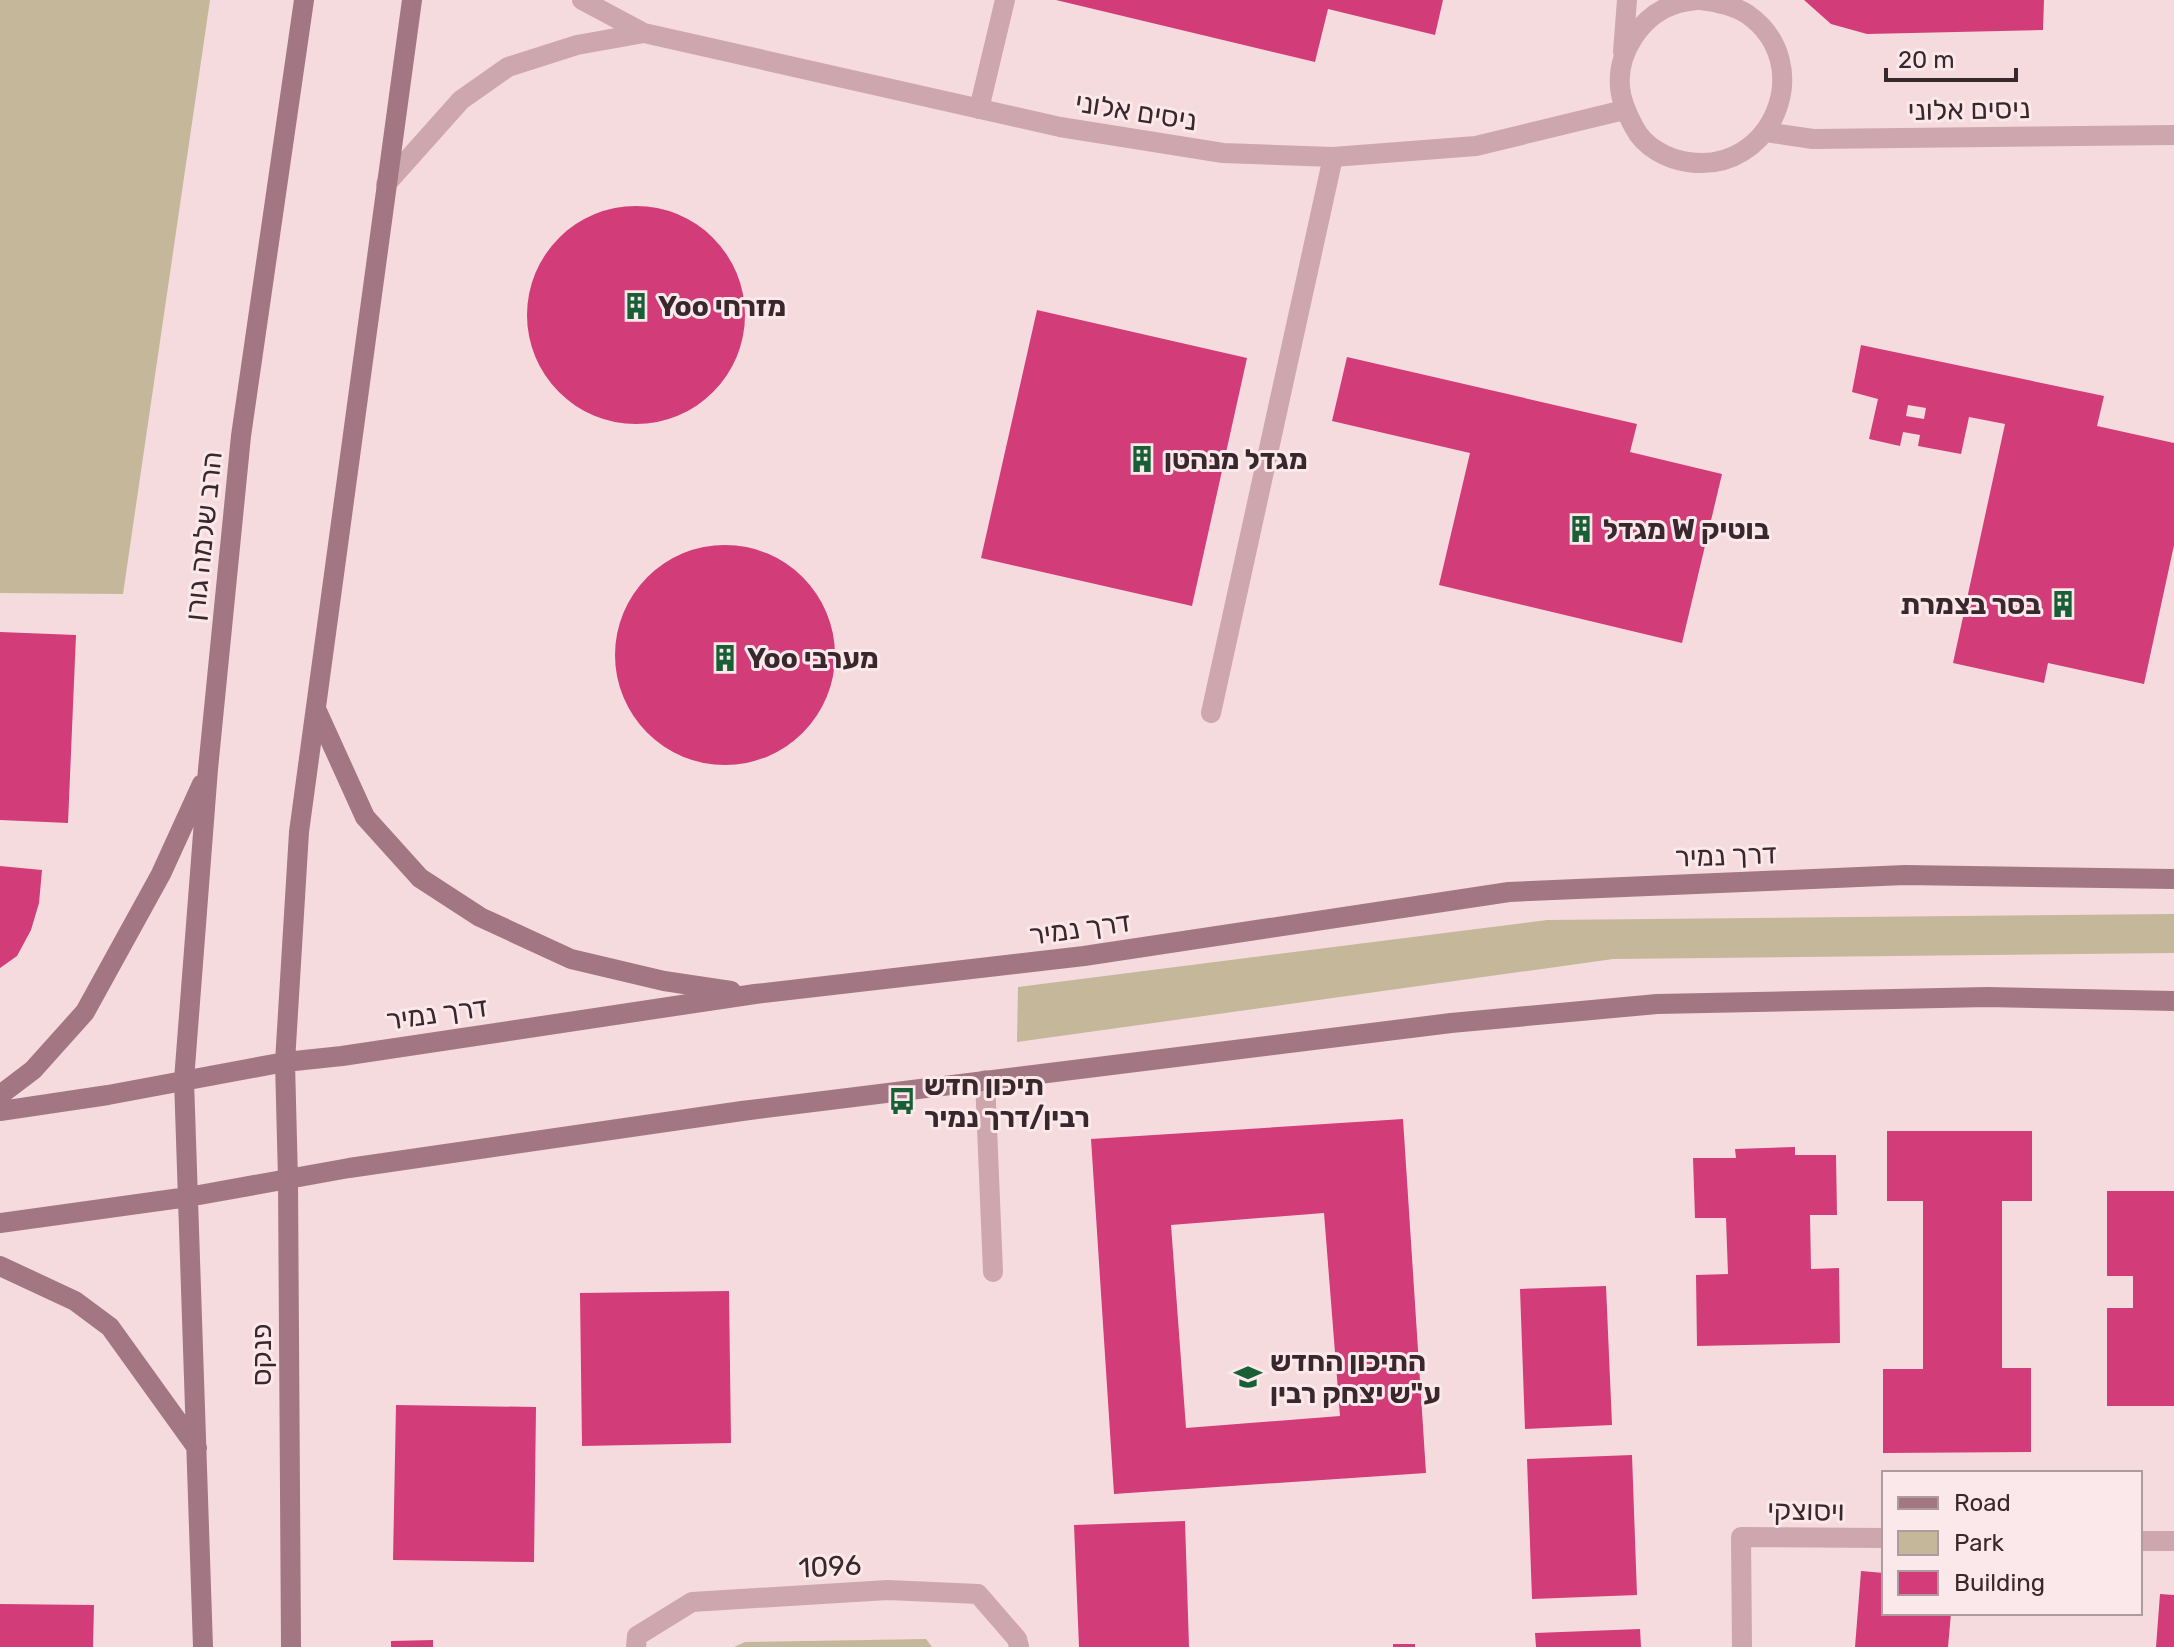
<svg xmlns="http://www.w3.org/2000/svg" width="2174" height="1647" font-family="Rubik,Heebo,sans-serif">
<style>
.green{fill:#c5b799}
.building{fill:#d23c79;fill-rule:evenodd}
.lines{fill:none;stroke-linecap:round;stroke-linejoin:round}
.lane{stroke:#cea6ae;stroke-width:20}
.street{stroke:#cea6ae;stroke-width:20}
.secondary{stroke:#a27783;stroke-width:20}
.labels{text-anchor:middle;stroke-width:6;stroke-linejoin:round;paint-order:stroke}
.street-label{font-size:28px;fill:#39272e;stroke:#fbe8ea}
.poi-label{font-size:28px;font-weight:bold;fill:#39272e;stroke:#fbe8ea;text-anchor:start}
</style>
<rect width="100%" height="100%" fill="#f5dbde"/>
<path class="green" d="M 0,0 L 210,0 L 123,594 L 0,593 Z
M 2174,914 L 2174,953 L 1613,959 L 1017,1042 L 1018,987 L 1547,920 Z
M 926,1639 L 932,1647 L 734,1647 L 745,1642 Z"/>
<path class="building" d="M 1056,0 L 1443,0 L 1435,35 L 1328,9 L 1315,62 Z
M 1804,0 L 2044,0 L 2043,30 L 1867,34 L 1831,24 Z
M527 315a109 109 0 1 1 218 0a109 109 0 1 1-218 0Z
M 1037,310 L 1247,358 L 1192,606 L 981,558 Z
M 1861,345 L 2104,396 L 2097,426 L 2174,443 L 2174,545 L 2144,684 L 2048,663 L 2044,683 L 1953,663 L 2005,424 L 1969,417 L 1961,454 L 1918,446 L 1920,435 L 1903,432 L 1900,446 L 1869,439 L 1878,399 L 1852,392 ZM 1908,405 L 1926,408 L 1924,419 L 1906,416 Z
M 1347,357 L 1637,424 L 1630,452 L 1722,474 L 1682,643 L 1439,585 L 1470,453 L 1332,421 Z
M615 655a110 110 0 1 1 220 0a110 110 0 1 1-220 0Z
M 0,632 L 76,635 L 68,823 L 0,820 Z
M 0,866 L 42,870 L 39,903 L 31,930 L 17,956 L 0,968 Z
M 1403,1119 L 1426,1473 L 1114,1494 L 1091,1139 ZM 1324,1213 L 1340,1416 L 1186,1428 L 1171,1225 Z
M 1887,1131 L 2032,1131 L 2032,1201 L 2002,1201 L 2002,1368 L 2031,1368 L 2031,1452 L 1883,1453 L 1883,1369 L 1923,1369 L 1923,1201 L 1887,1201 Z
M 1795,1147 L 1795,1155 L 1836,1155 L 1837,1215 L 1810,1215 L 1811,1269 L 1839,1268 L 1840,1343 L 1697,1346 L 1696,1275 L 1728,1274 L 1726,1218 L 1695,1218 L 1693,1158 L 1736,1158 L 1735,1149 Z
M 2107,1191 L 2174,1191 L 2174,1406 L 2107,1406 L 2107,1308 L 2133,1308 L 2133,1276 L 2107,1276 Z
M 1606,1286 L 1612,1425 L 1525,1429 L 1520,1289 Z
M 729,1291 L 731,1443 L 582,1446 L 580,1293 Z
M 396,1405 L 536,1407 L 534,1562 L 393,1560 Z
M 1632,1455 L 1637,1595 L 1532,1599 L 1527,1459 Z
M 1185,1521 L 1189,1647 L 1079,1647 L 1074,1525 Z
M 1861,1571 L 1884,1573 L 1884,1613 L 1951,1613 L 1948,1647 L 1855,1647 Z
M 2160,1594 L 2174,1595 L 2174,1647 L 2156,1647 Z
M 0,1604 L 94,1605 L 93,1647 L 0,1647 Z
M 1640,1629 L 1641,1647 L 1536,1647 L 1535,1633 Z
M 433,1640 L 433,1647 L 391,1647 L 391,1641 Z
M 1393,1644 L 1415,1644 L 1415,1647 L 1393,1647 Z"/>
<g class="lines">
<path class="lane" d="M 979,109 L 1005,0
M 1211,713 L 1333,157
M 985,1080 L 993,1272"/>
<path class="street" d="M 582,0 L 644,33 L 1060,127 L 1223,153 L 1333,157 L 1476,146 L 1624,110
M 1697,0 C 1689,1 1680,2 1673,5 C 1641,16 1617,53 1620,87 C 1621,101 1627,114 1634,127 C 1644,147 1667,159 1688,162 C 1773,175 1818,63 1747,14 C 1733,5 1717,2 1701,0
M 1623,52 L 1627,0
M 1766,132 L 1813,139 L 2174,135
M 386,184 L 461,100 L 508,67 L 577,45 L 644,33
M 2140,1541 L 2174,1541
M 636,1647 L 637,1636 L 692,1602 L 888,1590 L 978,1594 L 1017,1639 L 1019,1647
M 1742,1647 L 1741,1537 L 1884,1538"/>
<path class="secondary" d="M 316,709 L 365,817 L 420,878 L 480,917 L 571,959 L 664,981 L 731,991
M 0,1095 L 33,1070 L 85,1012 L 161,874 L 202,784
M 0,1111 L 108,1095 L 285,1062 L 342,1056 L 755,994 L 1084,956 L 1509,892 L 1905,875 L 2174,879
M 0,1223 L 188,1197 L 349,1168 L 742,1111 L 1451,1023 L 1657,1004 L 1987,997 L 2174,1001
M 0,1266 L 75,1301 L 110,1327 L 197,1448
M 203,1647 L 184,1080 L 208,769 L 241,436 L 304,0
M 291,1647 L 288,1180 L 285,1062 L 299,832 L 412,0"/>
</g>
<defs>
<g id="building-bare" transform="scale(2.16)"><path d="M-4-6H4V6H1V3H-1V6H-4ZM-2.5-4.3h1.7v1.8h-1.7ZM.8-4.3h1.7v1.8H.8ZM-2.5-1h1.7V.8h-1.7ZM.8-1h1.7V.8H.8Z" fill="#185f36" stroke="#fbe8ea" stroke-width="2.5" paint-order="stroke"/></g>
<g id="bus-bare" transform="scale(2.16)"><path d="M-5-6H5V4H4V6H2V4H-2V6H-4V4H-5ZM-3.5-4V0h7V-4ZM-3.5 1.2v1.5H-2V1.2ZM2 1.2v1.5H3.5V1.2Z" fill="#185f36" stroke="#fbe8ea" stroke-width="2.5" paint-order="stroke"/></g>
<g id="school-bare" transform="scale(2.16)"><path d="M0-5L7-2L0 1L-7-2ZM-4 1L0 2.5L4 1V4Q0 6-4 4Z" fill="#185f36" stroke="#fbe8ea" stroke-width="2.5" paint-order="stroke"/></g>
</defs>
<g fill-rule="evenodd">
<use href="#building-bare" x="636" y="306"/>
<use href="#building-bare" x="1142" y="459"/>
<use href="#building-bare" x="1581" y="529"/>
<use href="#building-bare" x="2063" y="604"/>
<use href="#building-bare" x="725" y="658"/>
<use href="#bus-bare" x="902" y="1101"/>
<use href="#school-bare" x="1248" y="1377"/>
</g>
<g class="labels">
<g class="street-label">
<text transform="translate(1969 109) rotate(-1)" y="10">ניסים אלוני</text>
<text transform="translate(1136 111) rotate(9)" y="10">ניסים אלוני</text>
<text transform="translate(203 536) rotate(-84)" y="10">הרב שלמה גורן</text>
<text transform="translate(1726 855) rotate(-2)" y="10">דרך נמיר</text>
<text transform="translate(1080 928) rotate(-8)" y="10">דרך נמיר</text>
<text transform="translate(437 1013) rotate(-8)" y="10">דרך נמיר</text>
<text transform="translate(261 1355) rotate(-90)" y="10">פנקס</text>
<text transform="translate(1806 1510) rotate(1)" y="10">ויסוצקי</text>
<text transform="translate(830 1566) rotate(-3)" y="10">1096</text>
</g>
<g class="poi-label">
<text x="658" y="316">Yoo מזרחי</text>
<text x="1164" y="469">מגדל מנהטן</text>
<text x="1603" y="539">מגדל W בוטיק</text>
<text x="2041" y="614" text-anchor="end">בסר בצמרת</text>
<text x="747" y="668">Yoo מערבי</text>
<text x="924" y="1095">תיכון חדש<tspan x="924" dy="32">רבין/דרך נמיר</tspan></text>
<text x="1270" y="1371">התיכון החדש<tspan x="1270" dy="32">ע"ש יצחק רבין</tspan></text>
</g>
</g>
<rect x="1882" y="1471" width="260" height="144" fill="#fbe8ea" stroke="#ad9b9f" stroke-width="2"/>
<rect x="1898" y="1497" width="40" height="12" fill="#a27783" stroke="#ad9b9f" stroke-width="2"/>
<text x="1954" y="1511" font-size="24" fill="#39272e">Road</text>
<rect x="1898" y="1531" width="40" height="24" fill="#c5b799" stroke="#ad9b9f" stroke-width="2"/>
<text x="1954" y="1551" font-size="24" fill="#39272e">Park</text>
<rect x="1898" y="1571" width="40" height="24" fill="#d23c79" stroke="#ad9b9f" stroke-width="2"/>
<text x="1954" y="1591" font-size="24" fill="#39272e">Building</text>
<path d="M1886 68v12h130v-12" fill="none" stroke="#39272e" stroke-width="4"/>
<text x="1898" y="68" font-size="24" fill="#39272e" stroke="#fbe8ea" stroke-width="6" paint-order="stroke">20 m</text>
</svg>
